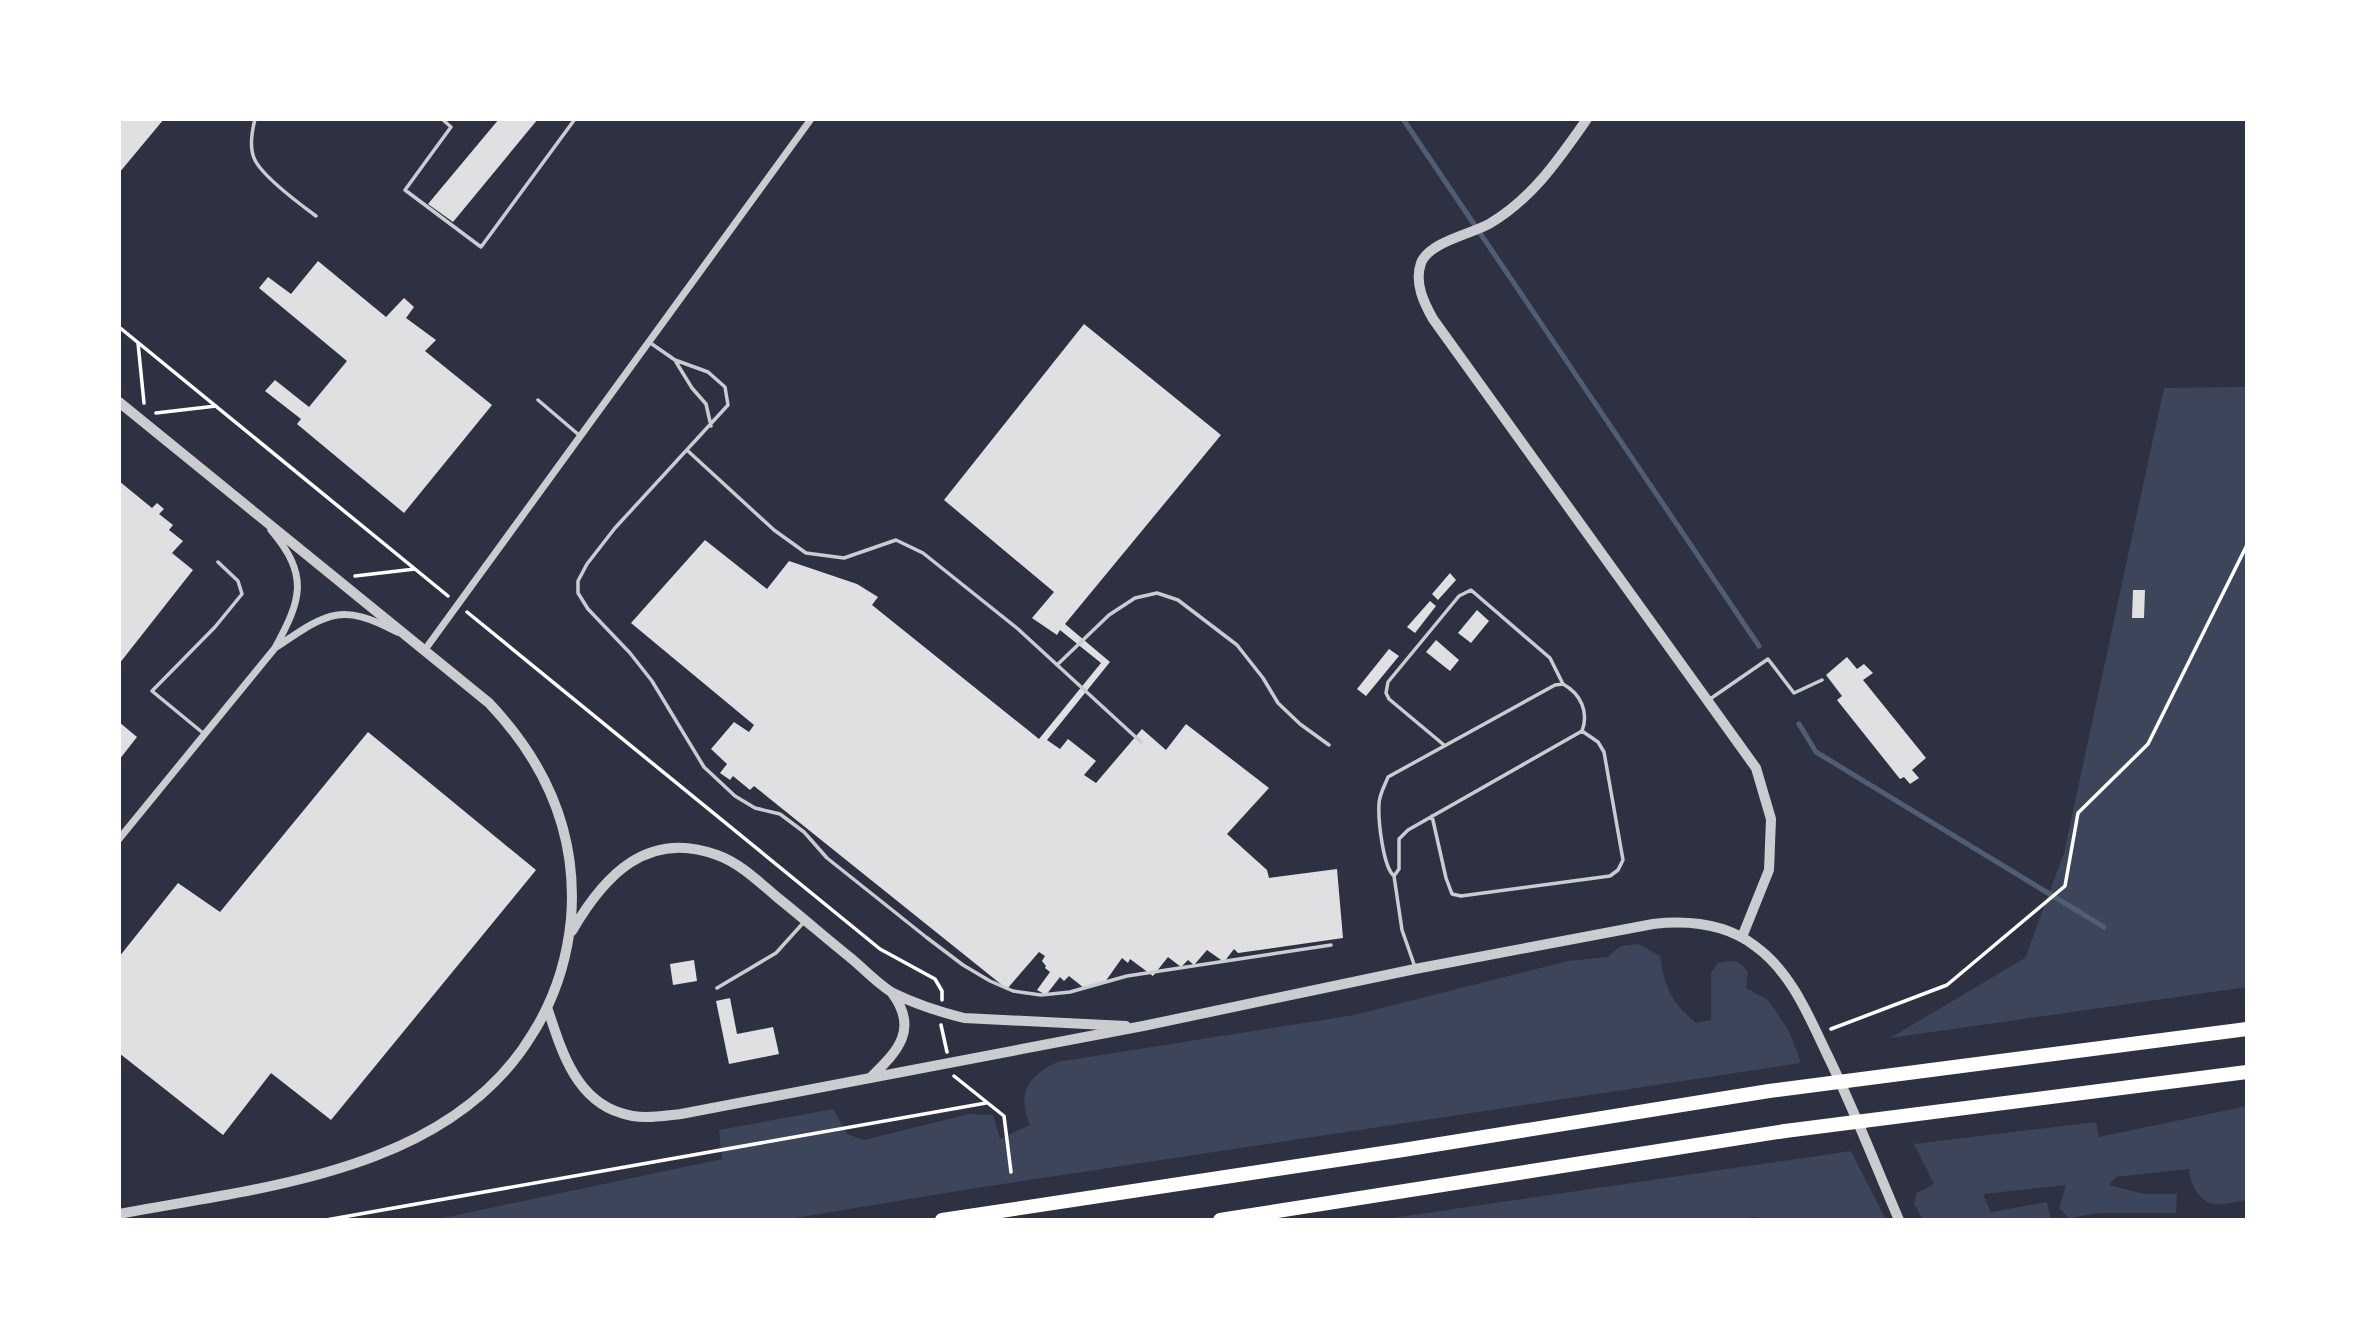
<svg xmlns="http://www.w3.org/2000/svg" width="2366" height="1339" font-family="Inter,sans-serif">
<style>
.green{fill:#3c4559}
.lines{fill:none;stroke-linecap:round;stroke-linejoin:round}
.stream{stroke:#4f5d75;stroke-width:5}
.building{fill:#e0e0e3}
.path{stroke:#fff;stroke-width:3.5}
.service{stroke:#caccd0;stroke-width:3.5}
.minor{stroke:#caccd0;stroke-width:7}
.tertiary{stroke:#caccd0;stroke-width:10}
.motorway{stroke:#fff;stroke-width:14}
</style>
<rect width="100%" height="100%" fill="#2d3142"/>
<path class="green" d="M 2247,387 L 2247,987 L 1890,1038 L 2025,958 L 2064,853 L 2164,388 Z
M 1639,944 L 1660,956 C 1665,988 1671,1002 1696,1023 L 1711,1020 L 1711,973 L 1718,963 C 1733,959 1739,960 1748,972 L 1746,988 L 1768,1000 L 1789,1031 L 1801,1063 L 970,1189 L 783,1220 L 433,1220 L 722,1159 L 719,1130 L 833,1109 L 847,1134 L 864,1140 L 969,1114 L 993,1115 L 1000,1139 L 1030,1125 C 1017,1093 1027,1077 1057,1062 L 1354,1015 L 1568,961 L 1607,957 L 1621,946 Z
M 2247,1106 L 2247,1200 C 2237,1201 2223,1206 2213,1204 C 2198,1201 2190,1182 2189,1169 L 2116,1177 L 2109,1185 L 2145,1194 L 2177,1194 L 2176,1213 L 2099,1213 L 2069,1218 L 2059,1208 L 2066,1185 L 1983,1194 L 1991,1212 L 2047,1202 L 2051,1220 L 1923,1220 L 1914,1204 L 1917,1193 L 1934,1184 L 1914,1144 L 2096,1122 L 2099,1137 Z
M 1851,1151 L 1886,1220 L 1772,1220 L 1754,1217 L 1732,1220 L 1378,1220 Z"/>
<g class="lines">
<path class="stream" d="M 1403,119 L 1759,646
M 1799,724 L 1816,752 L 2104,927"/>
</g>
<path class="building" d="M 119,119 L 164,119 L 119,173 Z
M 499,119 L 538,119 L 453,222 L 428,204 Z
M 318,261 L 386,317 L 404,298 L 414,307 L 406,318 L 436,340 L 425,351 L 492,405 L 404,513 L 297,424 L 301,419 L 265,391 L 275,380 L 309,407 L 347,361 L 259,288 L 268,277 L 291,294 Z
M 1084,324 L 1221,435 L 1065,624 L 1110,662 L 1047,740 L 1060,749 L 1068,739 L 1096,761 L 1084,775 L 1096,783 L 1142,729 L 1166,750 L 1186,724 L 1269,788 L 1227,834 L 1267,870 L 1269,878 L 1337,869 L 1343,938 L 1238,953 L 1234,949 L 1224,962 L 1207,950 L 1194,965 L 1188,960 L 1181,967 L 1168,957 L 1153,976 L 1130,959 L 1128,963 L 1122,958 L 1105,982 L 1084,988 L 1069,976 L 1064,981 L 1060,977 L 1046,995 L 1037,990 L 1050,972 L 1045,968 L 1046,966 L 1042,961 L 1045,956 L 1039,952 L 1007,989 L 754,786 L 750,790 L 733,776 L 730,780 L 720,773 L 727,764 L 711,749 L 734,722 L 749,732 L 754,725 L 631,623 L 705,540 L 767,589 L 789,561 L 857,584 L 878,597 L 872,605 L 1039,739 L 1101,663 L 1060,630 L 1057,635 L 1032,618 L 1054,592 L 944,500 Z
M 119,481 L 152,508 L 157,503 L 164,509 L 159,514 L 173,525 L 169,530 L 183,541 L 172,553 L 193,570 L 119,664 Z
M 1450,573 L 1456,580 L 1438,600 L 1432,594 Z
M 2133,590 L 2145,590 L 2144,618 L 2132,618 Z
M 1430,601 L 1436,606 L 1415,633 L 1407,627 Z
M 1477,610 L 1489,621 L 1471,643 L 1458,633 Z
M 1436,640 L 1459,660 L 1450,671 L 1426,652 Z
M 1389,649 L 1399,656 L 1366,696 L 1357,689 Z
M 1847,657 L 1857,669 L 1864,664 L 1873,673 L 1863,680 L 1926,758 L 1912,770 L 1919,778 L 1910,784 L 1904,777 L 1900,779 L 1837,700 L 1842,696 L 1826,675 Z
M 119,722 L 137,737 L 119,760 Z
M 368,732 L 536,870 L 331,1120 L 271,1073 L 223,1135 L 119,1053 L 119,957 L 178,883 L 220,912 Z
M 694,960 L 697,981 L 673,985 L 670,964 Z
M 730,998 L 737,1034 L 773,1027 L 779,1054 L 729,1064 L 716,1001 Z"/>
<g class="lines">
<path class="path" d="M 119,327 L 448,596
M 138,343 L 144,403
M 156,413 L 216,406
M 355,576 L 415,569
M 467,612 L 880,949 L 935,979 L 942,991 L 942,1000
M 941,1025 L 947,1052
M 1831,1029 L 1947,985 L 2065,886 L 2078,813 L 2148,744 L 2247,545
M 954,1076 L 1004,1116 L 1011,1172
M 326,1220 L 986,1103"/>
<path class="service" d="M 255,119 C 252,131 249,146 254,158 C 260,174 301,205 316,216
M 442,119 L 451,127 L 405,190 L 481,247 L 575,119
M 649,342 L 675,360 L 708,372 L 725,387 L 728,405 L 615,528 L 587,564 L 578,581 L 578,593 L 588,609 L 630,653 L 652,681 L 704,767 L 735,796 L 755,808 L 780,814 L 804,832 L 827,858 L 926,937 L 963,965 L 990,981 L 1013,991 L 1041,995 L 1070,992 L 1127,976 L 1331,945
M 676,362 L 692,388 L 706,404 L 711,426
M 538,400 L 579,435
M 688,451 L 774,530 L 806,553 L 844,558 L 896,540 L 923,553 L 1018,629 L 1141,742
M 1057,665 L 1109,615 L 1135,598 L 1157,593 L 1178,600 L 1237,645 L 1263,678 L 1278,703 L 1300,724 L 1329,745
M 1710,699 L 1768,659 L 1794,693 L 1822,680
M 203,733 L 152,691 L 215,627 L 242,594 L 238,581 L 218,562
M 1444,745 L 1389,699 L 1386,693 L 1388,682 L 1459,596 L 1471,590 L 1550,658 L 1563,684
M 1432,816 L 1446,878 L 1452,894 L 1461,896 L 1610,876 L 1618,870 L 1623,860 L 1604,752 L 1598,742 L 1582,731
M 1394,876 L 1399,869 L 1399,839 L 1408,830 L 1582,731 C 1589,712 1581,694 1563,684 L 1555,685 L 1388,777 C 1385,785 1379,795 1379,804 C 1378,820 1383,867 1394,876 L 1402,930 L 1415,967
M 717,988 L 776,953 L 804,922"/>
<path class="minor" d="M 278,646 C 327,613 341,602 397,632
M 424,651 L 811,119
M 119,839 L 275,648 C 301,600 310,576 271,530"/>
<path class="tertiary" d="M 1587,119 C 1559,159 1532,199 1489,224 C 1471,234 1429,242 1421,263 C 1414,283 1424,303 1433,319 L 1756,768 L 1771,819 L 1769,870 L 1742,937
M 119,402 L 489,703 C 546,763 578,834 571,919 C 567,960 555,998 533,1033 C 450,1172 262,1187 119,1214
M 572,931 C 604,876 647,829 717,855 C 740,863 759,882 778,898 C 803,918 827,939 852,959 C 865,970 879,985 893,993 C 915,1004 940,1012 964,1018 L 1126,1026
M 548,1010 C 561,1049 575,1099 621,1113 C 640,1120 661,1116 681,1114 L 1143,1026 L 1415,969 L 1653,924 C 1689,920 1725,923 1755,946 C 1790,971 1808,1014 1826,1052 C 1853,1107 1875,1164 1899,1220
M 871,1077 C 898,1051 919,1029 892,993"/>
<path class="motorway" d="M 942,1220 L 1403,1150 L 1769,1091 L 2247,1029
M 1220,1220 L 1785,1131 L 2247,1072"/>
</g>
<rect width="2366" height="1339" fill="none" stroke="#ffffff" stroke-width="242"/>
</svg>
